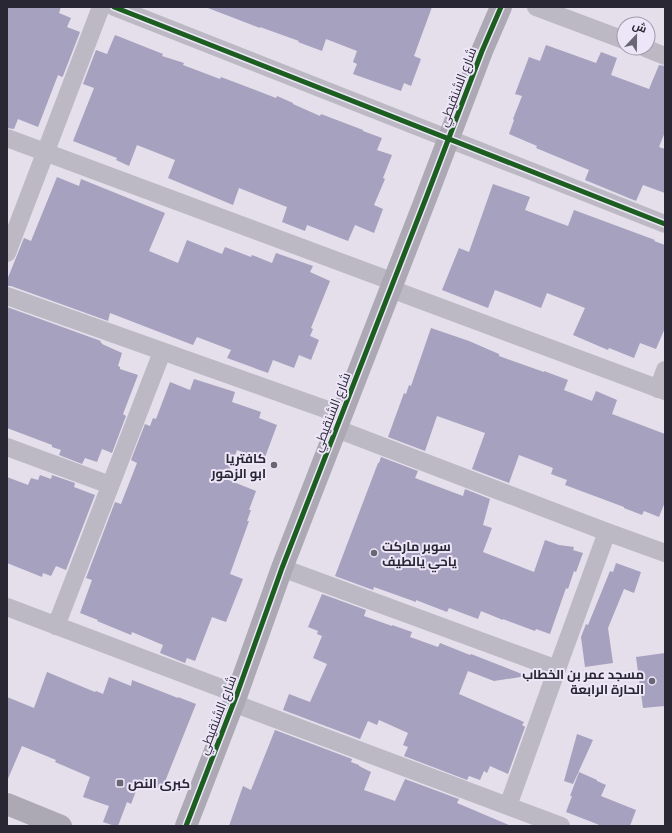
<svg xmlns="http://www.w3.org/2000/svg" width="672" height="833" font-family="Cabin,Cairo,sans-serif">
<style>
.building{fill:#a6a1be}
.lines{fill:none;stroke-linecap:round;stroke-linejoin:round}
.street{stroke:#bcb8c4;stroke-width:18}
.secondary{stroke:#aca9b5;stroke-width:22}
.cycleway-casing{stroke:#ede6f8;stroke-width:8}
.cycleway{stroke:#1b5e20;stroke-width:5}
.poi-dot{fill:#6a6774;stroke:#ede6f8;stroke-width:1.5}
.labels{text-anchor:middle;stroke-width:4;stroke-linejoin:round;paint-order:stroke}
.street-label{font-size:13px;fill:#292734;stroke:#ede6f8}
.poi-label{font-size:13px;font-weight:bold;fill:#292734;stroke:#ede6f8;text-anchor:end}
</style>
<rect width="100%" height="100%" fill="#e4dfeb"/>
<path class="building" d="M 7,7 L 61,7 L 59,13 L 71,18 L 67,27 L 80,32 L 63,76 L 62,77 L 58,75 L 38,127 L 18,119 L 14,129 L 7,128 Z
M 209,7 L 432,7 L 414,56 L 421,59 L 411,86 L 404,83 L 401,91 L 353,74 L 357,64 L 353,62 L 357,51 L 326,39 L 322,51 L 298,42 L 299,41 L 260,27 L 260,28 L 208,8 Z
M 115,35 L 163,54 L 162,56 L 184,63 L 183,65 L 220,79 L 221,77 L 276,98 L 277,96 L 293,103 L 293,104 L 320,116 L 321,114 L 363,130 L 363,131 L 382,138 L 377,150 L 392,155 L 383,178 L 385,179 L 374,205 L 383,209 L 374,233 L 355,225 L 348,241 L 307,225 L 305,231 L 282,222 L 287,207 L 239,188 L 233,205 L 168,178 L 175,160 L 137,145 L 129,166 L 116,160 L 117,158 L 73,141 L 94,88 L 83,84 L 96,50 L 107,54 Z
M 546,45 L 596,63 L 601,52 L 617,58 L 611,75 L 649,89 L 659,65 L 665,66 L 665,132 L 659,147 L 665,149 L 665,193 L 643,185 L 636,201 L 585,180 L 589,170 L 536,148 L 537,146 L 509,134 L 514,120 L 513,119 L 522,96 L 515,94 L 529,57 L 540,61 Z
M 57,177 L 79,186 L 81,179 L 165,213 L 149,251 L 178,263 L 187,240 L 222,254 L 225,247 L 251,257 L 252,255 L 272,263 L 276,253 L 313,266 L 310,272 L 330,281 L 311,328 L 313,329 L 310,336 L 319,340 L 311,360 L 299,355 L 294,368 L 273,360 L 268,373 L 227,358 L 231,350 L 197,337 L 193,345 L 110,313 L 108,321 L 11,286 L 7,286 L 7,280 L 24,238 L 31,241 Z
M 493,184 L 530,197 L 525,210 L 568,226 L 574,210 L 655,240 L 654,241 L 665,245 L 665,328 L 656,349 L 640,343 L 634,358 L 609,348 L 608,350 L 573,335 L 585,308 L 547,293 L 541,308 L 495,290 L 488,308 L 442,290 L 459,248 L 469,252 Z
M 7,307 L 101,341 L 100,342 L 102,343 L 102,344 L 122,353 L 118,366 L 120,367 L 120,369 L 138,375 L 123,414 L 126,416 L 112,453 L 102,449 L 97,462 L 85,458 L 82,464 L 59,455 L 61,450 L 52,447 L 52,445 L 7,428 Z
M 431,328 L 469,341 L 499,354 L 499,356 L 544,372 L 544,371 L 568,380 L 564,390 L 592,401 L 596,391 L 617,400 L 612,414 L 665,434 L 665,502 L 659,517 L 644,511 L 642,515 L 624,508 L 624,507 L 565,485 L 567,480 L 551,474 L 553,468 L 519,455 L 509,483 L 472,469 L 485,433 L 437,416 L 425,451 L 388,437 L 404,393 L 406,394 L 409,385 L 411,386 Z
M 194,379 L 235,392 L 232,402 L 261,412 L 259,418 L 277,425 L 264,460 L 237,450 L 226,479 L 256,491 L 249,510 L 251,510 L 247,521 L 249,521 L 230,574 L 243,579 L 226,622 L 212,617 L 195,661 L 187,658 L 185,663 L 160,653 L 163,645 L 132,632 L 131,635 L 97,621 L 98,620 L 80,613 L 92,580 L 86,578 L 115,502 L 121,504 L 137,463 L 131,460 L 145,424 L 150,426 L 153,418 L 156,419 L 170,382 L 190,390 Z
M 381,457 L 418,471 L 415,478 L 463,496 L 465,489 L 490,499 L 483,525 L 492,528 L 483,552 L 534,572 L 545,540 L 559,545 L 574,547 L 573,550 L 583,553 L 576,572 L 574,571 L 568,589 L 566,588 L 550,634 L 536,629 L 535,631 L 503,619 L 503,620 L 481,611 L 478,619 L 449,608 L 447,612 L 416,600 L 416,602 L 374,587 L 373,590 L 335,576 L 378,463 L 379,463 Z
M 40,475 L 51,479 L 52,475 L 75,483 L 74,487 L 95,495 L 66,570 L 56,566 L 51,576 L 43,573 L 42,577 L 7,563 L 7,477 L 28,485 L 31,478 L 38,480 Z
M 616,563 L 641,572 L 634,593 L 624,589 L 608,628 L 613,663 L 585,667 L 581,637 L 586,624 L 588,625 L 610,571 L 613,572 Z
M 322,594 L 366,610 L 364,616 L 392,626 L 392,625 L 412,632 L 410,637 L 438,647 L 440,643 L 470,655 L 471,654 L 527,676 L 494,681 L 468,671 L 459,694 L 524,722 L 522,725 L 525,727 L 508,774 L 490,766 L 487,773 L 484,771 L 480,780 L 469,776 L 467,780 L 404,756 L 408,747 L 403,745 L 408,733 L 379,720 L 377,725 L 368,721 L 360,739 L 283,710 L 289,694 L 310,702 L 327,664 L 313,658 L 322,636 L 317,634 L 318,631 L 308,627 Z
M 665,653 L 665,706 L 643,708 L 636,657 Z
M 47,672 L 95,692 L 96,691 L 103,694 L 109,677 L 131,686 L 132,680 L 178,698 L 178,697 L 196,704 L 162,789 L 140,781 L 131,804 L 127,802 L 118,826 L 115,826 L 103,822 L 109,806 L 83,797 L 90,777 L 55,762 L 56,760 L 22,746 L 7,781 L 7,697 L 34,708 Z
M 275,730 L 352,759 L 351,762 L 359,765 L 359,766 L 371,772 L 364,790 L 395,801 L 405,779 L 459,799 L 457,803 L 511,826 L 229,826 L 243,786 L 251,790 Z
M 577,734 L 593,740 L 573,784 L 564,781 Z
M 579,772 L 597,780 L 597,781 L 606,785 L 601,796 L 636,810 L 630,826 L 602,826 L 566,812 L 572,796 L 570,796 Z"/>
<g class="lines">
<path class="street" d="M 114,7 L 665,224
M 536,7 L 624,40
M 645,48 L 665,56
M 7,138 L 394,282
M 7,253 L 101,7
M 391,289 L 665,391
M 7,296 L 342,415
M 658,389 L 665,370
M 337,429 L 607,532 L 665,553
M 7,447 L 110,485
M 282,568 L 557,669
M 7,607 L 237,694
M 56,626 L 162,352
M 233,703 L 561,826
M 508,806 L 557,669 L 607,532"/>
<path class="secondary" d="M 7,804 L 61,826
M 186,826 L 237,694 L 282,568 L 426,198 L 482,51 L 501,7"/>
<g class="cycleway-casing">
<path id="cycleway" d="M 114,7 L 665,224
M 186,826 L 237,694 L 282,568 L 426,198 L 482,51 L 501,7"/>
</g>
<use href="#cycleway" class="cycleway"/>
</g>
<g class="poi-dot">
<circle cx="274" cy="465" r="4"/>
<circle cx="374" cy="553" r="4"/>
<circle cx="652" cy="681" r="4"/>
<rect x="116" y="779" width="8" height="8" rx="2"/>
</g>
<g class="labels">
<g class="street-label">
<text transform="translate(457 87) rotate(-69)" y="5">شارع الشنقيطي</text>
<text transform="translate(331 412) rotate(-69)" y="5">شارع الشنقيطي</text>
<text transform="translate(217 715) rotate(-69)" y="5">شارع الشنقيطي</text>
</g>
<g class="poi-label">
<text x="266" y="463">كافتريا<tspan x="266" dy="15">ابو الزهور</tspan></text>
<text x="382" y="551" text-anchor="start">سوبر ماركت<tspan x="382" dy="15">ياحي يالطيف</tspan></text>
<text x="644" y="679">مسجد عمر بن الخطاب<tspan x="644" dy="15">الحارة الرابعة</tspan></text>
<text x="128" y="788" text-anchor="start">كبرى النص</text>
</g>
</g>
<rect width="672" height="833" fill="none" stroke="#292734" stroke-width="16"/>
<g transform="translate(636 36) rotate(22)"><circle r="19" fill="#ede6f8" stroke="#9f9aaa"/>
<path d="M0-3L7 15L0 10L-7 15Z" fill="#6a6774"/>
<text y="-6" font-size="11" font-weight="bold" text-anchor="middle" fill="#292734">ش</text>
</g>
</svg>
